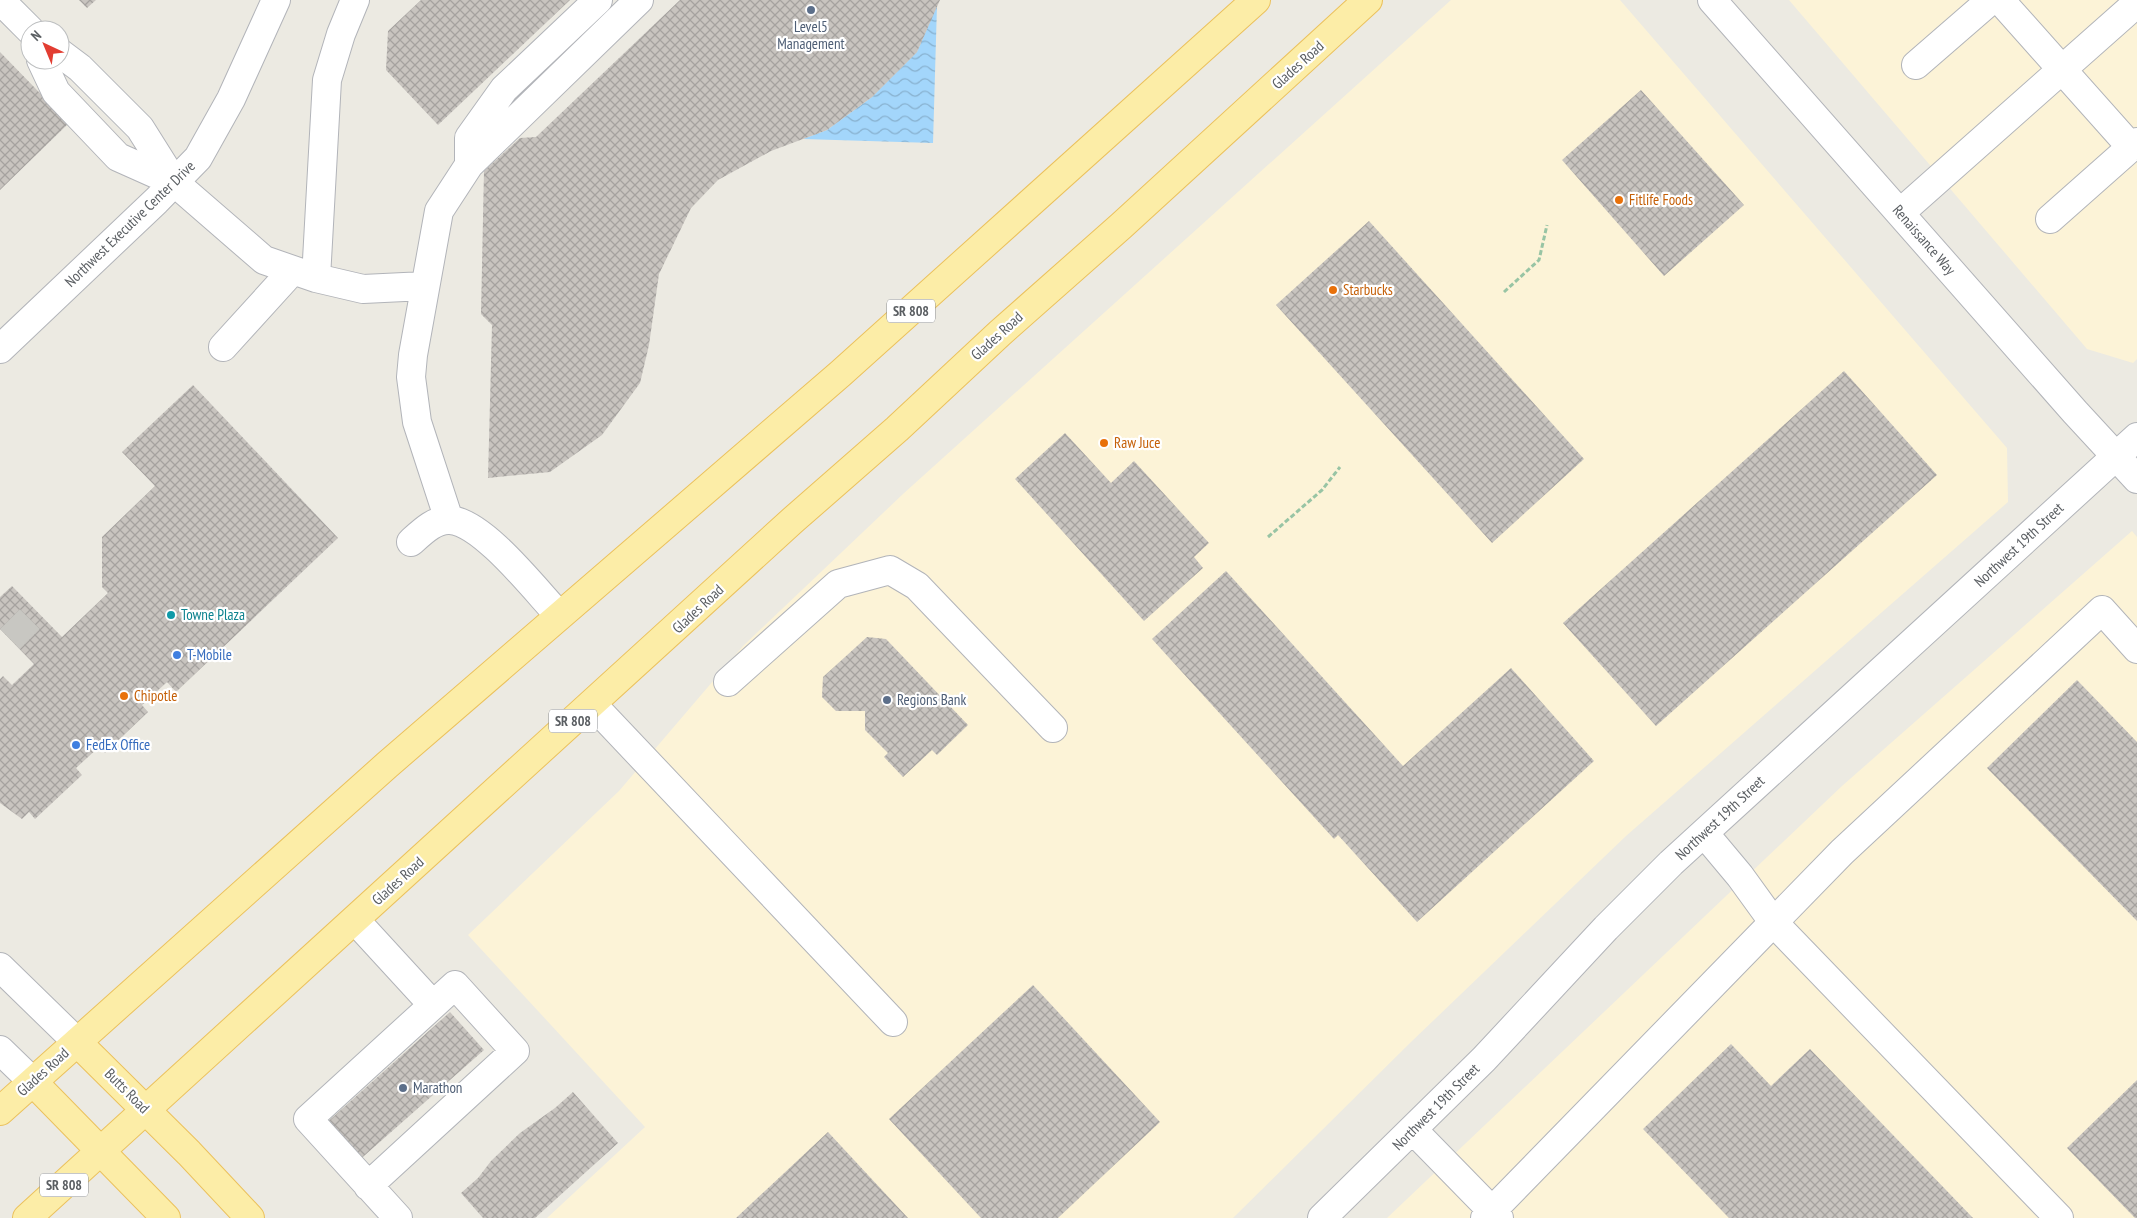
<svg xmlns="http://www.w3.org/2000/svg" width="2137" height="1218" font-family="'PT Sans Narrow',sans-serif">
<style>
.commercial{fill:#fcf3d7}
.water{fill:url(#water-waves)}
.building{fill:url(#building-cross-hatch)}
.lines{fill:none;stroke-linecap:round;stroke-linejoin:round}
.minor-tunnel{stroke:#c8c7c2;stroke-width:28;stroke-dasharray:28 14;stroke-linecap:butt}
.minor-casing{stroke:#b2b4b9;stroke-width:30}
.major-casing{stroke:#ebc15c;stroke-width:30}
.path{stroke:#98c4a4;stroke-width:3;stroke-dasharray:5 2.5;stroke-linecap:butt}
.minor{stroke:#fff;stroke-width:28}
.major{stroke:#fceda7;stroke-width:28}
.service-dot{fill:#5c6f8a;stroke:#fff;stroke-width:2}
.food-dot{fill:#e8710a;stroke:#fff;stroke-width:2}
.culture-dot{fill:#0f9aa8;stroke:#fff;stroke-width:2}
.shop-dot{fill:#3f7fe0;stroke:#fff;stroke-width:2}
.labels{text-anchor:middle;stroke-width:4.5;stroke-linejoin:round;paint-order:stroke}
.shield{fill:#fff;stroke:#8c8e91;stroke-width:1}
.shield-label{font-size:14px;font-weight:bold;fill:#5a5e62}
.service-label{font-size:15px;fill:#4e5e75;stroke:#fff;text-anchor:start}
.street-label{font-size:15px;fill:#5a5e62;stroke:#fff}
.food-label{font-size:15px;fill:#c56008;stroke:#fff;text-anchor:start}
.culture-label{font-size:15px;fill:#0d838f;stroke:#fff;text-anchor:start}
.shop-label{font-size:15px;fill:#366cbe;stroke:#fff;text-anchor:start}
</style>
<defs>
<pattern id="water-waves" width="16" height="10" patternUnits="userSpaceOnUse" patternTransform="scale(1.25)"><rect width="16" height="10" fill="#a3d6fb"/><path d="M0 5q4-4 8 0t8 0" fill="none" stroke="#88b1cf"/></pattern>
<pattern id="building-cross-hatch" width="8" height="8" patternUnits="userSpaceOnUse" patternTransform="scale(1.25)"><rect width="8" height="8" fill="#c8c4bf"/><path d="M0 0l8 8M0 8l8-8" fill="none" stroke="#a5a29f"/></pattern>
</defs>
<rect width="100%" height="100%" fill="#eceae2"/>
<path class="commercial" d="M 1451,0 L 1620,0 L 2007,448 L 2008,502 L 1626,836 L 1411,1042 L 1233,1218 L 547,1218 L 645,1127 L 468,935 L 619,791 L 743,646 L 903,494 Z
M 1789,0 L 2137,0 L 2137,359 L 2133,363 L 2087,349 Z
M 2132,531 L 2137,537 L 2137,1218 L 1387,1218 L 1842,786 Z"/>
<path class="water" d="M 937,5 L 933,143 L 803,139 L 827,130 L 872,97 L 917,52 Z"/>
<path class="building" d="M 79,0 L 96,0 L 87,8 Z
M 421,0 L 570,0 L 438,125 L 386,70 L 388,31 Z
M 680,0 L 940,0 L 917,52 L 872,97 L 827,130 L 771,151 L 718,180 L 691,208 L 659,274 L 649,345 L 640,383 L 602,435 L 550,472 L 488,478 L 492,325 L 481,314 L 484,171 L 520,138 L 536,137 Z
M 0,52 L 69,123 L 0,190 Z
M 1641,90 L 1744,205 L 1664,276 L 1562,160 Z
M 1369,221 L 1584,459 L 1492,543 L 1276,305 Z
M 1844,371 L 1937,475 L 1656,726 L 1563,623 Z
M 193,385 L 338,538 L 176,692 L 167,682 L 142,705 L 148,712 L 105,753 L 99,747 L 76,768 L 82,775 L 35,819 L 29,812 L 22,819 L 0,803 L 0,679 L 3,676 L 12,685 L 34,664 L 0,629 L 0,597 L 12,586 L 62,637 L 108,593 L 102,587 L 102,537 L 155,486 L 122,452 Z
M 1065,433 L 1111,483 L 1134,461 L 1209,543 L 1194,557 L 1203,568 L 1144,621 L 1015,479 Z
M 1226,571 L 1403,766 L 1511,668 L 1594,761 L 1417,922 L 1338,835 L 1334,839 L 1152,639 Z
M 867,637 L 886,639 L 968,725 L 937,755 L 932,750 L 903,777 L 884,757 L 888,753 L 865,730 L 865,711 L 836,711 L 822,697 L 823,677 Z
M 2077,680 L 2137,742 L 2137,921 L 1987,768 Z
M 1033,985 L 1160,1122 L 1058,1218 L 981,1218 L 889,1119 Z
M 450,1012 L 484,1050 L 356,1163 L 323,1126 Z
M 1731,1044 L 1771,1086 L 1810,1049 L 1973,1218 L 1729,1218 L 1643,1129 Z
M 2137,1080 L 2137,1218 L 2135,1218 L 2067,1148 Z
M 573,1092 L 618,1143 L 535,1218 L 483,1218 L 461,1193 L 478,1178 L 491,1161 L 520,1133 L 555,1108 Z
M 828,1132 L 908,1218 L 736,1218 Z"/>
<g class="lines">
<path class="minor-tunnel" d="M 10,639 L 37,612"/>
<g class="minor-casing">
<path id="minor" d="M 0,0 L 30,30
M 1712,0 L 2075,412 L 2137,479
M 2000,0 L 2131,147
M 60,53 L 80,68 L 140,128 L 174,182 L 264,260 L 316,278 L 363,289 L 425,286
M 41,60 L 56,92 L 118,157 L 174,182
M 1916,65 L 1991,0
M 469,165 L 469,138 L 504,89 L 598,0
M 1900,213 L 2137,3
M 2050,219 L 2137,142
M 316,278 L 327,80 L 341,34 L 355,0
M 223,347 L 293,270
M 0,349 L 156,201 L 198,158 L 231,99 L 276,0
M 449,520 L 417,422 L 411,377 L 413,355 L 439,211 L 469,165 L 639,0
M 411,542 C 422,532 435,519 450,520 C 483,522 536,591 559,615
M 728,682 L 838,584 L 890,570 L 917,586 L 1053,728
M 592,704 L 893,1022
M 1704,833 L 1740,876 L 1774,923 L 2059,1218
M 355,920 L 433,1005
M 0,967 L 77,1042
M 0,1050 L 33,1082
M 1413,1130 L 1499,1218
M 368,1186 L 515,1051 L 455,985 L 308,1119 C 338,1152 368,1185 398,1218
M 1322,1218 L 1484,1059 L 1606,928 L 1671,863 L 2137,437
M 1485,1218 L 1842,852 L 2102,610 L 2137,649"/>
</g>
<g class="major-casing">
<path id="major" d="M 77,1042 L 189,1153 L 250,1218
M 33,1082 L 166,1218
M 0,1111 L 387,765 L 840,374 L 1256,0
M 27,1218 L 793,520 L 897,429 L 1000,333 L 1121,226 L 1368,0"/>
</g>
<path class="path" d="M 1504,292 L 1539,260 L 1547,225
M 1268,537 L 1322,490 L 1340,467"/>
<use href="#minor" class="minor"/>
<use href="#major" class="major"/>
</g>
<g class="service-dot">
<circle cx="811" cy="10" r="5"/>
<circle cx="887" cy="700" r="5"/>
<circle cx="403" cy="1088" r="5"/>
</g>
<g class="food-dot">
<circle cx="1619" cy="200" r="5"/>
<circle cx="1333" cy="290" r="5"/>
<circle cx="1104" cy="443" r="5"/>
<circle cx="124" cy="696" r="5"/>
</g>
<circle class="culture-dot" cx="171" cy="615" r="5"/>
<g class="shop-dot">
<circle cx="177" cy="655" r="5"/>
<circle cx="76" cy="745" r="5"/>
</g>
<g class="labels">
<g class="shield">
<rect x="887" y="299.5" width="48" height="23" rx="4"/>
<rect x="549" y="709.5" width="48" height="23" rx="4"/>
<rect x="40" y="1173.5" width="48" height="23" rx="4"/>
</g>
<g class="shield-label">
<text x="911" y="316">SR 808</text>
<text x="573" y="726">SR 808</text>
<text x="64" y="1190">SR 808</text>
</g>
<g class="service-label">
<text x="811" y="32" text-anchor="middle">Level5<tspan x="811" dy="17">Management</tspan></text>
<text x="897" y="705">Regions Bank</text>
<text x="413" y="1093">Marathon</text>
</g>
<g class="street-label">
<text transform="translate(1298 65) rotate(-42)" y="5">Glades Road</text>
<text transform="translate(130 224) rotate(-44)" y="5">Northwest Executive Center Drive</text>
<text transform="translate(1924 240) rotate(49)" y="5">Renaissance Way</text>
<text transform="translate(997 336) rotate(-42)" y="5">Glades Road</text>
<text transform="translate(2019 545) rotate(-43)" y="5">Northwest 19th Street</text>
<text transform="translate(698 609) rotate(-43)" y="5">Glades Road</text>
<text transform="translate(1720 818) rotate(-43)" y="5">Northwest 19th Street</text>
<text transform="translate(398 881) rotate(-42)" y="5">Glades Road</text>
<text transform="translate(43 1072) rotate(-42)" y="5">Glades Road</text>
<text transform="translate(127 1091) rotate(45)" y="5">Butts Road</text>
<text transform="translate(1436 1107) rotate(-45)" y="5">Northwest 19th Street</text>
</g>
<g class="food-label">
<text x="1629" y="205">Fitlife Foods</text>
<text x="1343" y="295">Starbucks</text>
<text x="1114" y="448">Raw Juce</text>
<text x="134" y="701">Chipotle</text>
</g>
<g class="culture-label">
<text x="181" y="620">Towne Plaza</text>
</g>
<g class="shop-label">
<text x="187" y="660">T-Mobile</text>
<text x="86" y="750">FedEx Office</text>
</g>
</g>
<g transform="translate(45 45) rotate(316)"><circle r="24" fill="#ffffff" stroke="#bdbfc0"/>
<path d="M0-4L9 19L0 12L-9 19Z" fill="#e23d32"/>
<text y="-8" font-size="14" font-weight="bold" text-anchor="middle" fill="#5a5e62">N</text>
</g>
</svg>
